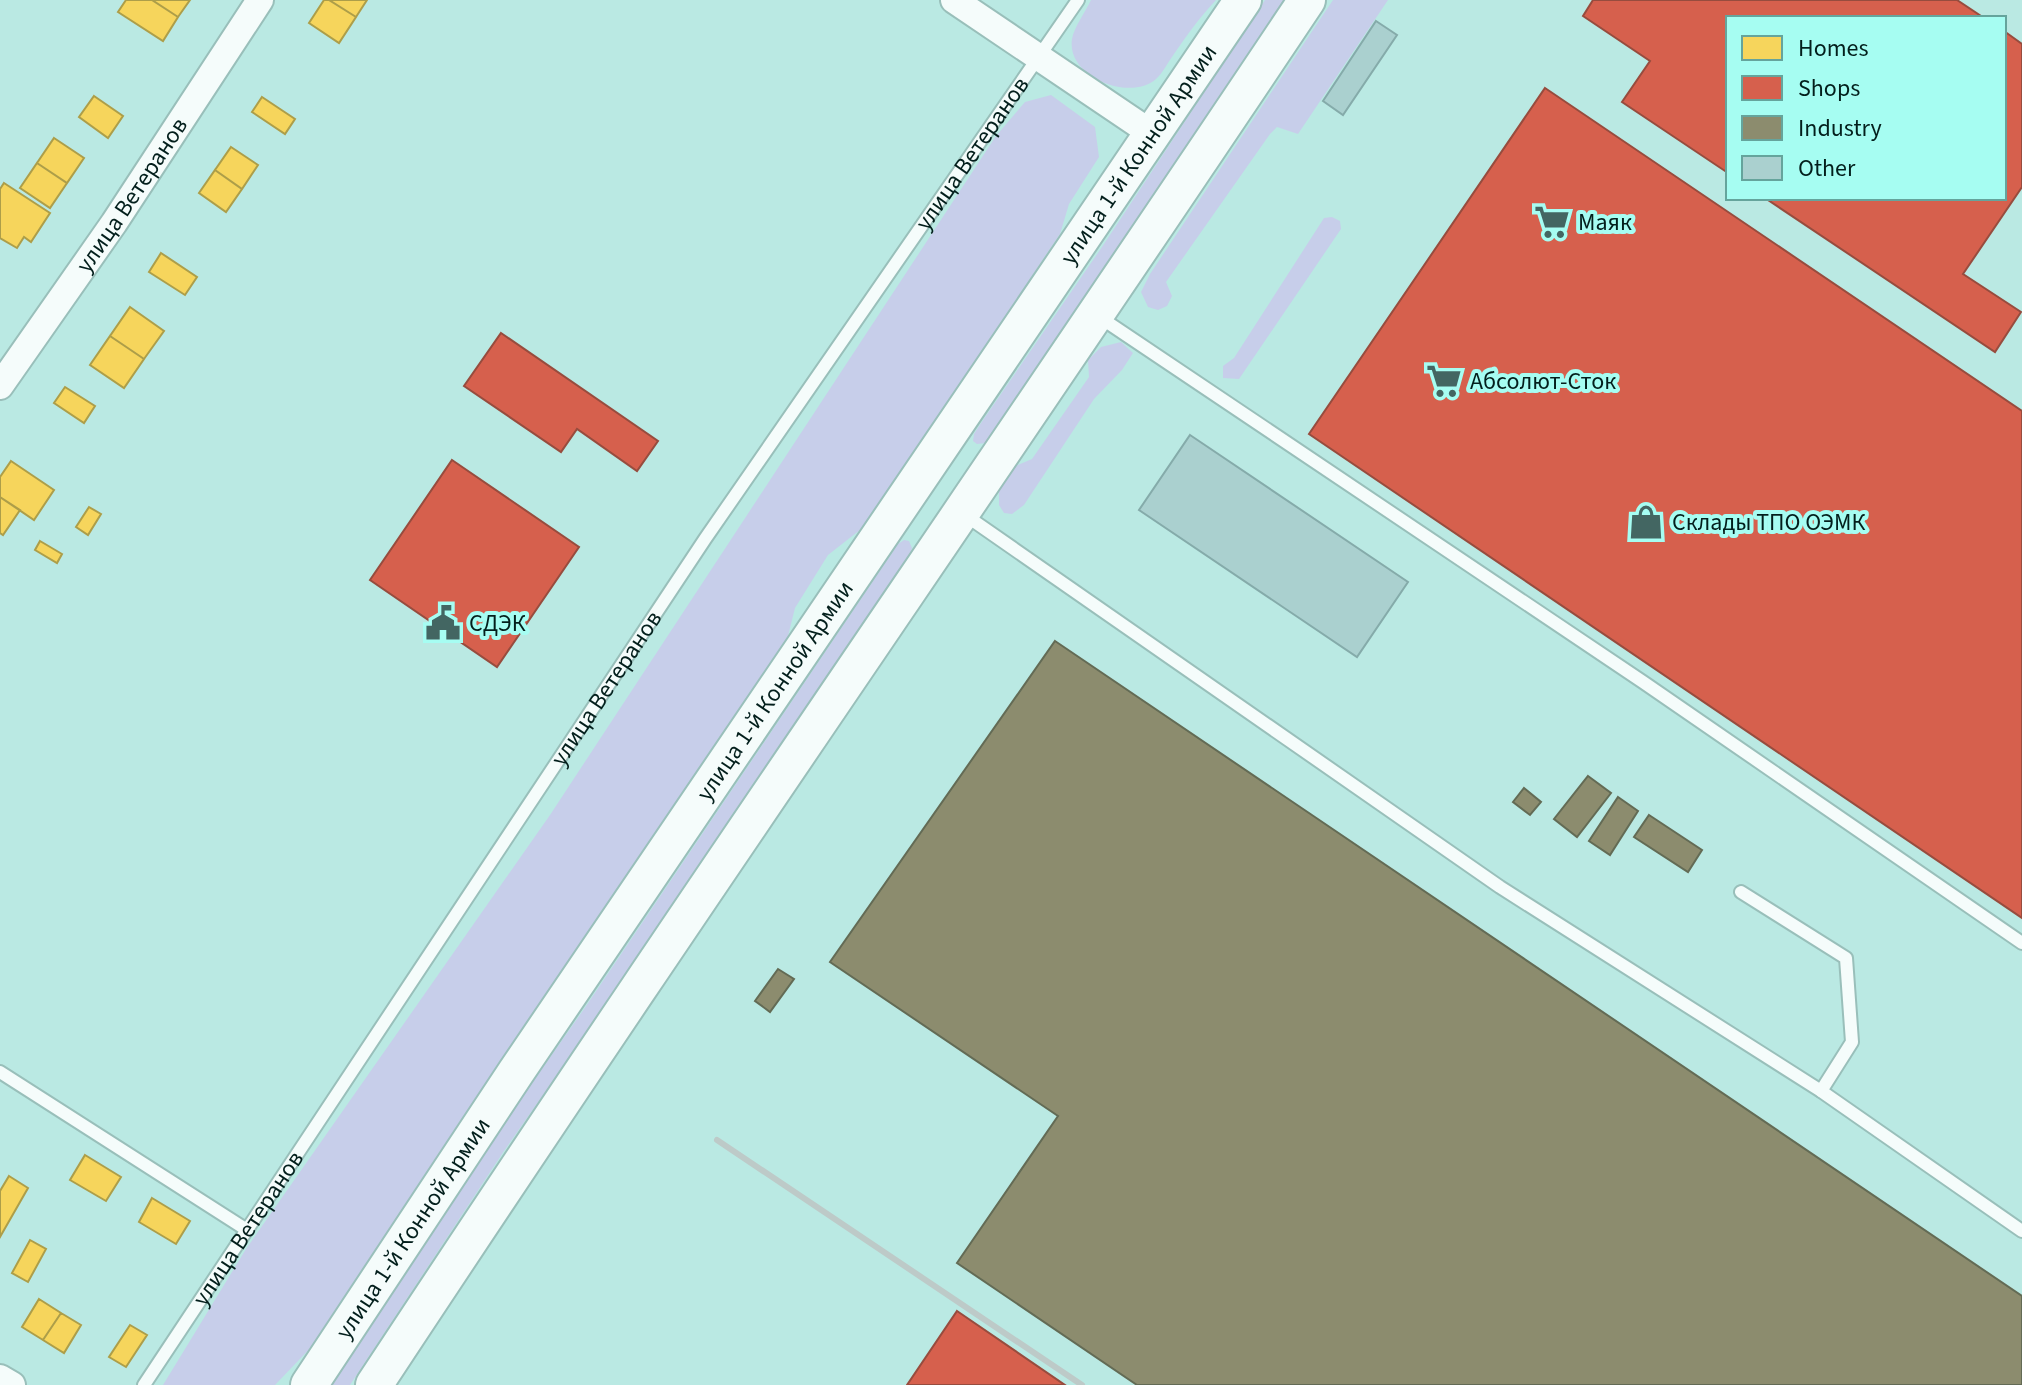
<svg xmlns="http://www.w3.org/2000/svg" width="2022" height="1385" font-family="'Source Sans 3',sans-serif">
<style>
.green{fill:#c7ceea}
.homes{fill:#f6d55c;stroke:#ad9e49;stroke-width:2}
.shops{fill:#d6604d;stroke:#974c3e;stroke-width:2}
.industry{fill:#8c8c6e;stroke:#636b55;stroke-width:2}
.building{fill:#aad0cf;stroke:#85abaa;stroke-width:2}
.lines{fill:none;stroke-linecap:round;stroke-linejoin:round}
.service-casing{stroke:#99bfba;stroke-width:16}
.minor-casing{stroke:#99bfba;stroke-width:30}
.secondary-casing{stroke:#99bfba;stroke-width:40}
.service{stroke:#f5fcfb;stroke-width:12}
.minor{stroke:#f5fcfb;stroke-width:26}
.secondary{stroke:#f5fcfb;stroke-width:36}
.rail{stroke:#bdcac8;stroke-width:6}
.labels{text-anchor:middle;stroke-width:8;stroke-linejoin:round;paint-order:stroke}
.street-label{font-size:24px;fill:#031f1c;stroke:#a6fdf2}
.poi-label{font-size:24px;fill:#031f1c;stroke:#a6fdf2;text-anchor:start}
</style>
<rect width="100%" height="100%" fill="#bae9e3"/>
<path class="green" d="M 1091,0 L 1216,0 C 1200,17 1187,35 1174,54 C 1168,62 1163,73 1156,79 C 1130,102 1066,77 1072,39 C 1074,27 1086,11 1091,0 Z
M 1265,0 L 1286,0 L 1206,121 L 986,443 L 977,444 L 973,441 L 974,434 L 981,423 L 1102,247 Z
M 1333,0 L 1388,0 L 1298,134 L 1277,127 L 1270,134 L 1166,282 L 1172,296 L 1167,306 L 1158,310 L 1148,307 L 1141,292 L 1150,274 Z
M 1051,95 L 1095,127 L 1099,157 L 1069,204 L 1060,234 L 865,526 L 828,555 L 795,608 L 786,644 L 613,905 L 355,1280 L 319,1339 L 275,1385 L 163,1385 L 246,1249 L 550,815 L 996,136 L 1025,102 Z
M 1332,217 L 1340,221 L 1341,229 L 1239,379 L 1223,378 L 1223,366 L 1234,358 L 1324,218 Z
M 1121,342 L 1133,353 L 1122,370 L 1094,399 L 1024,505 L 1012,514 L 1004,513 L 999,505 L 999,492 L 1011,468 L 1032,459 L 1089,377 L 1088,360 L 1101,347 Z
M 904,540 L 909,541 L 912,548 L 909,558 L 638,959 L 504,1151 L 350,1385 L 331,1385 L 473,1167 L 584,1009 L 898,544 Z"/>
<path class="homes" d="M 126,0 L 152,0 L 178,17 L 163,41 L 118,12 Z
M 152,0 L 190,0 L 178,17 Z
M 324,0 L 329,0 L 356,17 L 339,43 L 309,23 Z
M 329,0 L 367,0 L 356,17 Z
M 94,96 L 123,116 L 108,138 L 79,117 Z
M 262,97 L 295,119 L 285,134 L 252,112 Z
M 54,138 L 84,158 L 67,183 L 37,163 Z
M 231,147 L 258,165 L 242,189 L 215,170 Z
M 37,163 L 67,183 L 50,208 L 20,188 Z
M 215,170 L 242,189 L 226,212 L 199,193 Z
M 4,183 L 50,213 L 31,242 L 24,237 L 17,248 L 0,238 L 0,189 Z
M 161,253 L 197,277 L 185,295 L 149,272 Z
M 130,307 L 164,331 L 144,359 L 110,336 Z
M 110,336 L 144,359 L 124,388 L 90,365 Z
M 65,387 L 95,406 L 84,423 L 54,403 Z
M 11,461 L 54,490 L 34,520 L 0,497 L 0,477 Z
M 0,497 L 20,510 L 3,535 L 0,533 Z
M 89,507 L 101,514 L 88,535 L 76,527 Z
M 40,541 L 62,554 L 57,563 L 35,550 Z
M 85,1155 L 121,1177 L 106,1201 L 70,1180 Z
M 9,1176 L 28,1188 L 0,1237 L 0,1191 Z
M 152,1198 L 190,1221 L 176,1244 L 139,1222 Z
M 30,1240 L 46,1249 L 28,1282 L 12,1273 Z
M 39,1299 L 61,1313 L 43,1340 L 22,1327 Z
M 61,1313 L 81,1325 L 64,1353 L 43,1340 Z
M 130,1325 L 147,1335 L 126,1367 L 109,1357 Z"/>
<path class="shops" d="M 1593,0 L 1957,0 L 1984,18 L 1728,18 L 1728,173 L 1622,102 L 1650,61 L 1583,16 Z
M 2004,31 L 2022,44 L 2022,187 L 1963,274 L 2021,312 L 1995,352 L 1765,198 L 2004,198 Z
M 1545,88 L 2022,411 L 2022,918 L 1309,434 Z
M 501,333 L 658,441 L 637,471 L 577,429 L 561,452 L 464,386 Z
M 452,460 L 579,547 L 497,667 L 370,580 Z
M 957,1311 L 1065,1385 L 907,1385 Z"/>
<path class="industry" d="M 1055,641 L 2022,1296 L 2022,1385 L 1137,1385 L 957,1263 L 1058,1116 L 830,962 Z
M 1588,776 L 1611,793 L 1577,837 L 1554,819 Z
M 1524,788 L 1541,802 L 1530,815 L 1513,802 Z
M 1618,797 L 1638,811 L 1610,855 L 1589,841 Z
M 1649,815 L 1702,850 L 1688,872 L 1634,837 Z
M 778,969 L 794,979 L 770,1012 L 755,1001 Z"/>
<path class="building" d="M 1376,21 L 1397,35 L 1343,115 L 1323,101 Z
M 1190,435 L 1408,582 L 1357,657 L 1139,510 Z"/>
<g class="lines">
<g class="service-casing">
<g id="service">
<path d="M 1098,316 L 1643,682 L 2022,943"/>
<path d="M 965,515 L 1500,887 L 1821,1091 L 2022,1231"/>
<path d="M 1741,892 L 1846,958 L 1852,1042 L 1821,1091"/>
<path d="M 0,1072 L 247,1230"/>
<path id="s1" d="M 144,1385 L 705,539 L 1078,0"/>
</g>
</g>
<g class="minor-casing">
<g id="minor">
<path d="M 954,0 L 1154,135"/>
<path id="s2" d="M 0,386 L 114,223 L 260,0"/>
<path d="M 0,1378 L 12,1385"/>
</g>
</g>
<g class="secondary-casing">
<g id="secondary">
<path id="s3" d="M 309,1385 L 516,1072 L 1243,0"/>
<path d="M 374,1385 C 680,920 998,463 1307,0"/>
</g>
</g>
<use href="#service" class="service"/>
<use href="#minor" class="minor"/>
<use href="#secondary" class="secondary"/>
<path class="rail" d="M 717,1140 L 1082,1385"/>
</g>
<defs>
<g id="supermarket-bare" transform="scale(2.76)"><path d="M-6-5.5h2.5l.6 2H6L4.5 2H-2.5L-4.4-4H-6ZM-1.5 3.2a1.3 1.3 0 1 0 .1 0ZM3 3.2a1.3 1.3 0 1 0 .1 0Z" fill="#436662" stroke="#a6fdf2" stroke-width="2.5" paint-order="stroke"/></g>
<g id="shop-bare" transform="scale(2.76)"><path d="M-5-2.5h2.3a2.7 3.5 0 0 1 5.4 0H5L5.5 6h-11ZM-1.5-2.5h3a1.5 2.3 0 0 0-3 0Z" fill="#436662" stroke="#a6fdf2" stroke-width="2.5" paint-order="stroke"/></g>
<g id="civic-bare" transform="scale(2.76)"><path d="M-.6-6.5H3V-4.5H.6V-3L4-1V1h2V6H-6V1h2V-1L-.6-3ZM-1.2 2.5V6h2.4V2.5Z" fill="#436662" stroke="#a6fdf2" stroke-width="2.5" paint-order="stroke"/></g>
</defs>
<g fill-rule="evenodd">
<use href="#supermarket-bare" x="1552" y="222"/>
<use href="#supermarket-bare" x="1444" y="381"/>
<use href="#shop-bare" x="1646" y="522"/>
<use href="#civic-bare" x="443" y="623"/>
</g>
<g class="labels">
<g class="street-label">
<text dy="8" stroke="none"><textPath href="#s1" startOffset="1484">улица Ветеранов</textPath></text>
<text dy="8" stroke="none"><textPath href="#s3" startOffset="1484">улица 1-й Конной Армии</textPath></text>
<text dy="8" stroke="none"><textPath href="#s2" startOffset="232">улица Ветеранов</textPath></text>
<text dy="8" stroke="none"><textPath href="#s1" startOffset="836">улица Ветеранов</textPath></text>
<text dy="8" stroke="none"><textPath href="#s3" startOffset="836">улица 1-й Конной Армии</textPath></text>
<text dy="8" stroke="none"><textPath href="#s1" startOffset="188">улица Ветеранов</textPath></text>
<text dy="8" stroke="none"><textPath href="#s3" startOffset="188">улица 1-й Конной Армии</textPath></text>
</g>
<g class="poi-label">
<text x="1578" y="230">Маяк</text>
<text x="1470" y="389">Абсолют-Сток</text>
<text x="1672" y="530">Склады ТПО ОЭМК</text>
<text x="469" y="631">СДЭК</text>
</g>
</g>
<rect x="1726" y="16" width="280" height="184" fill="#a6fdf2" stroke="#65a49c" stroke-width="2"/>
<rect x="1742" y="36" width="40" height="24" fill="#f6d55c" stroke="#65a49c" stroke-width="2"/>
<text x="1798" y="56" font-size="24" fill="#031f1c">Homes</text>
<rect x="1742" y="76" width="40" height="24" fill="#d6604d" stroke="#65a49c" stroke-width="2"/>
<text x="1798" y="96" font-size="24" fill="#031f1c">Shops</text>
<rect x="1742" y="116" width="40" height="24" fill="#8c8c6e" stroke="#65a49c" stroke-width="2"/>
<text x="1798" y="136" font-size="24" fill="#031f1c">Industry</text>
<rect x="1742" y="156" width="40" height="24" fill="#aad0cf" stroke="#65a49c" stroke-width="2"/>
<text x="1798" y="176" font-size="24" fill="#031f1c">Other</text>
</svg>
